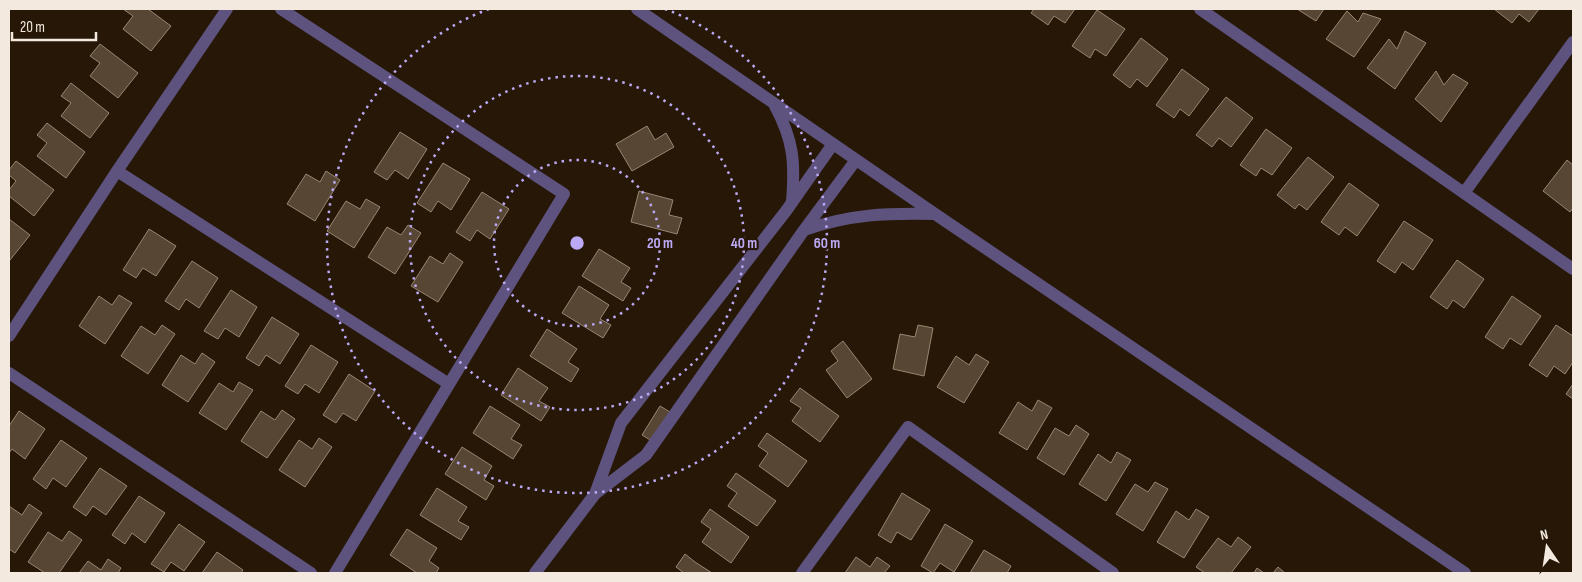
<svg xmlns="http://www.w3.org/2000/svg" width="1582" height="582" font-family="'Sofia Sans Condensed',sans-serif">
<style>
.building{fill:#574634;stroke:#988671}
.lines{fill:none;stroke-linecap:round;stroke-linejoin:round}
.minor{stroke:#5e537f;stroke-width:12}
.ring{fill:none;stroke:#bca9f5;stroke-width:2.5;stroke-dasharray:2.5 5}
.centre{fill:#bca9f5;stroke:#261706;stroke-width:2.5}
.ring-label{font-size:15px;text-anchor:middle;font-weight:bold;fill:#bca9f5;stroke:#261706;stroke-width:4.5;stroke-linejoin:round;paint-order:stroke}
</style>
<rect width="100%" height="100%" fill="#261706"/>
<path class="building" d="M 123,9 L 148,9 L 171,26 L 151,51 L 123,29 L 133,16 Z
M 1034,9 L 1075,9 L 1065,23 L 1054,16 L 1048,25 L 1031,13 Z
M 1297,9 L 1324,9 L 1316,21 Z
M 1494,9 L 1539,9 L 1529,22 L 1519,14 L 1512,23 Z
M 1097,10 L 1125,29 L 1106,56 L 1095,49 L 1090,58 L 1072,46 Z
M 1347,11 L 1358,22 L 1363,13 L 1381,19 L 1354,57 L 1326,39 Z
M 1405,31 L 1426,43 L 1395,89 L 1367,68 L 1389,39 L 1397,49 Z
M 1141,38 L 1168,59 L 1147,87 L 1137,79 L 1130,88 L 1113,75 Z
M 100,44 L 138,73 L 118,98 L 90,76 L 100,63 L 90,56 Z
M 1182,69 L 1209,89 L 1189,116 L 1180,109 L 1174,118 L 1156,105 Z
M 1436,71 L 1444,85 L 1453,74 L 1468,83 L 1441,122 L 1415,99 Z
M 71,83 L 109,113 L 90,138 L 61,116 L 71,103 L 61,96 Z
M 1226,97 L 1253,118 L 1231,147 L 1219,138 L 1212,147 L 1196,135 Z
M 47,123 L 85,152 L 66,178 L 37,156 L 47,143 L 37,135 Z
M 647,126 L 655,140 L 666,133 L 674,147 L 632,171 L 616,144 Z
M 1266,129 L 1292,148 L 1272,175 L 1261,168 L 1256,176 L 1240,165 Z
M 400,132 L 427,149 L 408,179 L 395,170 L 387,180 L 374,172 Z
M 1308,157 L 1334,177 L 1307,210 L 1299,204 L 1295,209 L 1277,195 Z
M 1567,160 L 1573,165 L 1573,208 L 1570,212 L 1543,191 Z
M 16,161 L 54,190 L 34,216 L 9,196 L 9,190 L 16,181 L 9,175 L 9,170 Z
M 443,163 L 470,179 L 451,210 L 438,201 L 431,212 L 417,203 Z
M 326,171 L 340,180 L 315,221 L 287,204 L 306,174 L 320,182 Z
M 1349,183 L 1379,205 L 1357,236 L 1345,227 L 1339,235 L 1321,222 Z
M 639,191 L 673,200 L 669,215 L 682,218 L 677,234 L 631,222 Z
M 482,192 L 509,209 L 490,239 L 477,230 L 470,241 L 456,232 Z
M 366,199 L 380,207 L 354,248 L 327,231 L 346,201 L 360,209 Z
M 9,219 L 30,235 L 10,260 L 9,259 Z
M 1404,221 L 1433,240 L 1413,270 L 1402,262 L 1395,273 L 1377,261 Z
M 408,225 L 421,233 L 395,274 L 368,257 L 387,227 L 401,235 Z
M 149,229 L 176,246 L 156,276 L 143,268 L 136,278 L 123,270 Z
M 599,249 L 630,268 L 621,282 L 631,288 L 623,301 L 582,276 Z
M 450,253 L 463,262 L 438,302 L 411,286 L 430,256 L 443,264 Z
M 1457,260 L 1484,279 L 1464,308 L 1453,300 L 1447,309 L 1430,297 Z
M 192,261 L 218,278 L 199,308 L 186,299 L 179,310 L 165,301 Z
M 579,286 L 609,305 L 600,319 L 611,325 L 603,338 L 562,313 Z
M 231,290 L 257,307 L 239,337 L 225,328 L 218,339 L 204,331 Z
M 119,295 L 132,303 L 105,344 L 79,326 L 99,296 L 112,305 Z
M 1512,296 L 1541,316 L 1521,345 L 1510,338 L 1503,349 L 1485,337 Z
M 272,317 L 299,334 L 280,364 L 266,355 L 259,366 L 246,358 Z
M 162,325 L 175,334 L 148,374 L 121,356 L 141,326 L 155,335 Z
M 918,325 L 933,328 L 924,376 L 893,369 L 900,334 L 915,337 Z
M 1556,325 L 1573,336 L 1573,362 L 1565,374 L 1554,366 L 1547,377 L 1529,365 Z
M 547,329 L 577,349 L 568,362 L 579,369 L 571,382 L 530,356 Z
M 843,341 L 872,379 L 847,398 L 826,370 L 838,361 L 831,351 Z
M 311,345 L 338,362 L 319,393 L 305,384 L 298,394 L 285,386 Z
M 202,353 L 215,362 L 188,402 L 162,385 L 181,355 L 195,364 Z
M 976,354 L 989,362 L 964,403 L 937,387 L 956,356 L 969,365 Z
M 518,368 L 548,388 L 539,401 L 550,407 L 541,421 L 501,395 Z
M 349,374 L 375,391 L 356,421 L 343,413 L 336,423 L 323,415 Z
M 239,382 L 253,390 L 226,430 L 199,413 L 219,383 L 233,392 Z
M 1573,384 L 1573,399 L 1566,394 Z
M 800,388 L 839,416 L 820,442 L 792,421 L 801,408 L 790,401 Z
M 1038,400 L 1052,408 L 1027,450 L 999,433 L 1018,402 L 1032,411 Z
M 490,406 L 520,425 L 511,439 L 522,445 L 513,459 L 473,433 Z
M 660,406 L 670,412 L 652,441 L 642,435 Z
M 282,410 L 295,419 L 267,458 L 241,441 L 261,411 L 275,420 Z
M 19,411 L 45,429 L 25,459 L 12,449 L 9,453 L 9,426 Z
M 1076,425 L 1089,434 L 1064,475 L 1037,458 L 1055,428 L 1069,436 Z
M 767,433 L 807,461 L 788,487 L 759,466 L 768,453 L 758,446 Z
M 319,438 L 332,447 L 305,487 L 279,470 L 299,440 L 312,449 Z
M 61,440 L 87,458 L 66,487 L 53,478 L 46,489 L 33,479 Z
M 462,447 L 492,466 L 484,480 L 494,486 L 486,500 L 445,474 Z
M 1117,452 L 1131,460 L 1106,501 L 1079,484 L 1098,454 L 1111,463 Z
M 100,468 L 127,486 L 106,515 L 93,506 L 86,516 L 73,507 Z
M 736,473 L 776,501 L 757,526 L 728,506 L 737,493 L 727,486 Z
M 1155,482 L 1168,489 L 1143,531 L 1116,514 L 1135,484 L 1148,492 Z
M 437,488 L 467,507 L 458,521 L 469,527 L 461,540 L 420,515 Z
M 902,493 L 930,510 L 911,540 L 897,532 L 891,543 L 878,535 Z
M 139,496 L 165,513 L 145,543 L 132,533 L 125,544 L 112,535 Z
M 29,504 L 42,513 L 15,553 L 9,549 L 9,506 L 22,515 Z
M 710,509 L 749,537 L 731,563 L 702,542 L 711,529 L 701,522 Z
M 1196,509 L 1209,517 L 1184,558 L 1157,542 L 1176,511 L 1189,520 Z
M 179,524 L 205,542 L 184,571 L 171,562 L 164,572 L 151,564 Z
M 945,524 L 973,541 L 954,572 L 940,563 L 933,573 L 921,566 Z
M 407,529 L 437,548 L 429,561 L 439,568 L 436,573 L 417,573 L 390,555 Z
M 69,531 L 82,540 L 59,573 L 45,573 L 28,562 L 48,532 L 62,541 Z
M 1238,537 L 1251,547 L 1231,573 L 1205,573 L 1196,567 L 1218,538 L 1231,547 Z
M 984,550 L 1011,566 L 1007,573 L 970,573 Z
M 217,552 L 243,570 L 241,573 L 202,573 Z
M 685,554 L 695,562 L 712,573 L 684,573 L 676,567 Z
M 856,557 L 870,567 L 877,557 L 890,566 L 884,573 L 845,573 Z
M 108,559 L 121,568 L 118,573 L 79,573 L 88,561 L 101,570 Z
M 1278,567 L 1285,573 L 1273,573 Z
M 1257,568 L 1264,573 L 1254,573 Z"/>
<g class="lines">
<path class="minor" d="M 281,9 L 564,194 L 335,573
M 637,9 L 935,214 L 1465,573
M 1200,9 L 1573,269
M 775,106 C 794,141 795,163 792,202
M 117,171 L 449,384
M 1464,193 L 1573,42
M 804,230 C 852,214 885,213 935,214
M 9,336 L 117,171 L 227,9
M 9,373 L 311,573
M 595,494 L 621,423 L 786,211 L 833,144
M 535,573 L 595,494 L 646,455 L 804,230 L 856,160
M 802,573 L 908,427 L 1113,573"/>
</g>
<g class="ring">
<circle cx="577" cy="243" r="83"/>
<circle cx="577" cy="243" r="167"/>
<path d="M665 9A250 250 0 1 1 489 9"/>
</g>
<circle cx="577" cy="243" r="8" class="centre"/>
<g class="ring-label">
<text x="660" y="248">20 m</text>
<text x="744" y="248">40 m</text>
<text x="827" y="248">60 m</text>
</g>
<rect width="1582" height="582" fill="none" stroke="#f3e9de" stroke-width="20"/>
<g transform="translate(1547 547) rotate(347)" stroke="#261706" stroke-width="4" paint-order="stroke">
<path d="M0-4L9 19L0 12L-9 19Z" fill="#f3e9de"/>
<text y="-8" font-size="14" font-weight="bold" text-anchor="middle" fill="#f3e9de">N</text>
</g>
<path d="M12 32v8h84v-8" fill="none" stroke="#f3e9de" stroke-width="2.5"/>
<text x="20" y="32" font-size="15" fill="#f3e9de" stroke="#261706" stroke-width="4" paint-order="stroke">20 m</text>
</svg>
